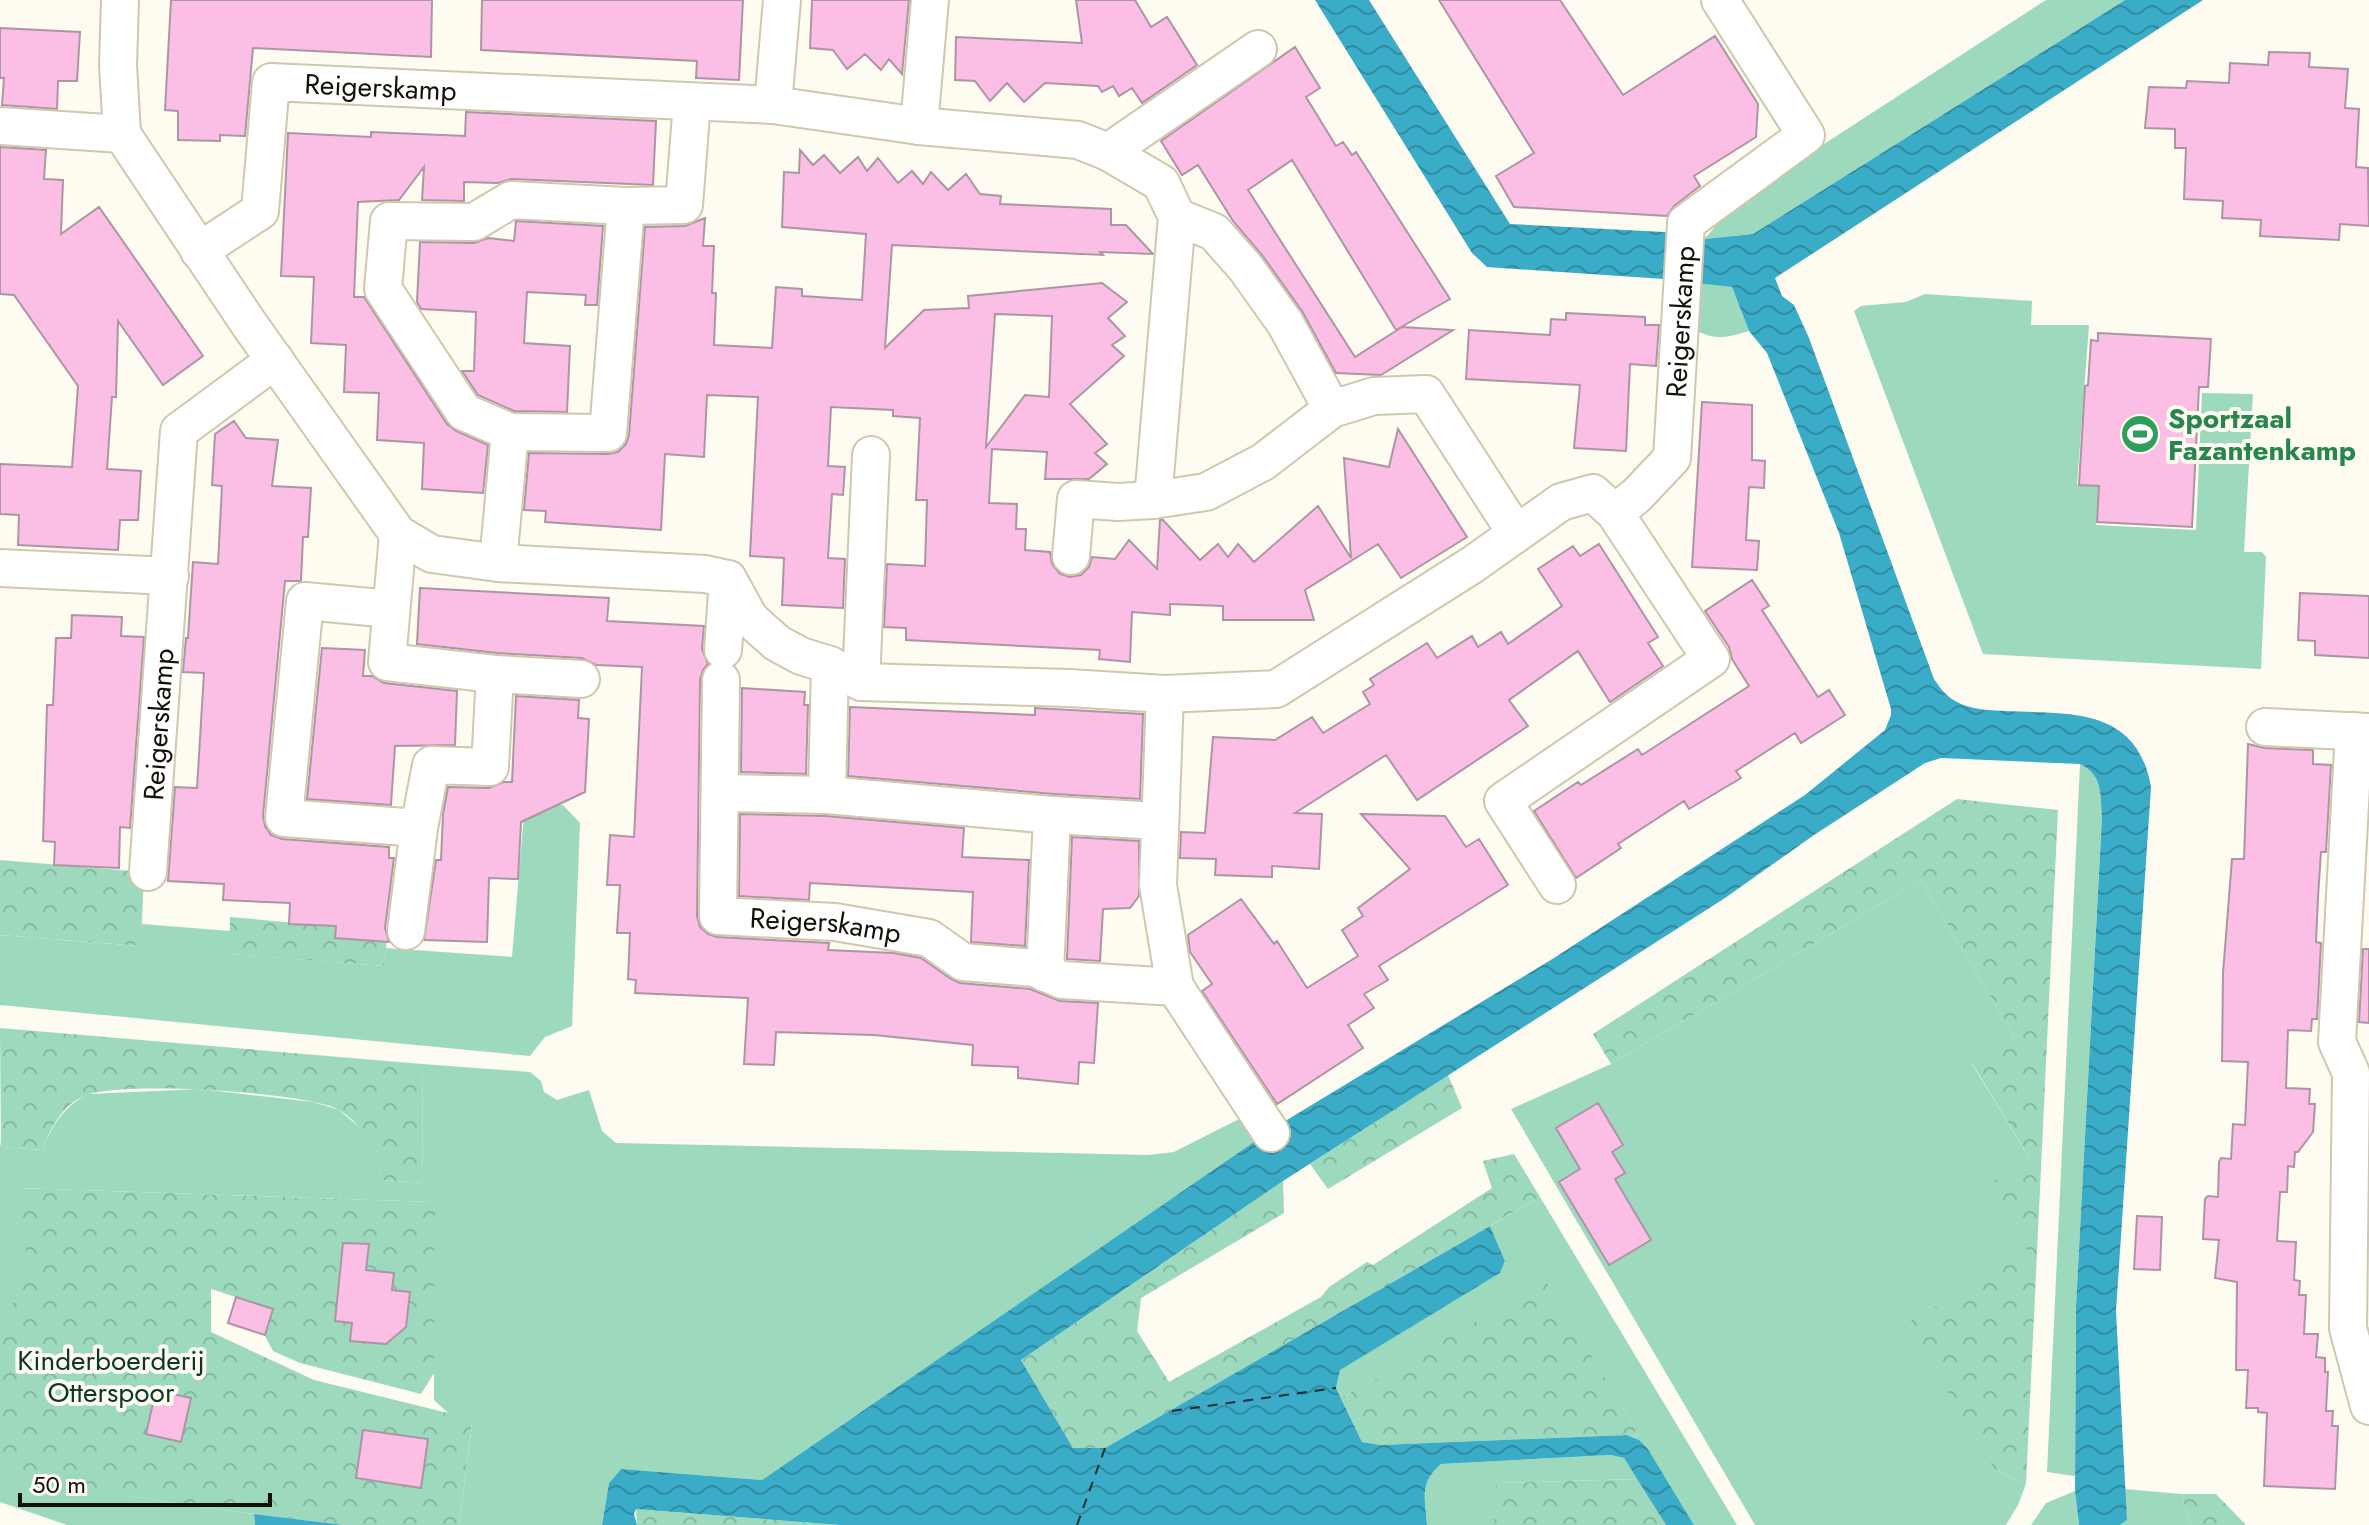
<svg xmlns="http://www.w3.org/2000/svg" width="2369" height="1525" font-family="Jost,sans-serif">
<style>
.grass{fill:#9dd9bd}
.forest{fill:url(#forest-crowns)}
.water{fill:url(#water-waves)}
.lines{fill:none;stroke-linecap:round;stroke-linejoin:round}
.ferry{stroke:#1b2f35;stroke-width:2;stroke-dasharray:10 8;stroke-linecap:butt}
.building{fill:#fbbfe6;stroke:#ad95a4;stroke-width:2;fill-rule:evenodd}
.minor-casing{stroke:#cfc8ae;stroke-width:40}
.minor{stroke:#fff;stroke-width:36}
.labels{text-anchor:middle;stroke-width:8;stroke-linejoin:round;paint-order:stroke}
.street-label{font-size:28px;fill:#141108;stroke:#fefbf1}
.leisure-label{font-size:28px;font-weight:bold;fill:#27864d;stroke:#fefbf1;text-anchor:start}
.park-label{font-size:28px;fill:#0c3727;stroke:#fefbf1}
</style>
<defs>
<pattern id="forest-crowns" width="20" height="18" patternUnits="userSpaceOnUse" patternTransform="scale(2)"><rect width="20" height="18" fill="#9dd9bd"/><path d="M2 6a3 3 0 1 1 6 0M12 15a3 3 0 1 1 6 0" fill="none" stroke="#86b9a1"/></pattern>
<pattern id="water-waves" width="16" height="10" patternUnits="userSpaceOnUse" patternTransform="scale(2)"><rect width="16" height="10" fill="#3aacc7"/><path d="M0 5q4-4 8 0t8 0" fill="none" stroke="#308ba0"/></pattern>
</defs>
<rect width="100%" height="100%" fill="#fefbf1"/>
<path class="grass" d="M 2046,0 L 2125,0 L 1753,234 L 1704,239 L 1714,228 L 1712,223 L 1821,146 Z
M 1701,282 L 1732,287 L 1749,331 C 1729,337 1717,341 1697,331 Z
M 1925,294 L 2032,301 L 2031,325 L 2089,325 L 2077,485 L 2099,486 L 2096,525 L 2196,530 L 2202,393 L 2253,394 L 2244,552 L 2262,552 L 2266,557 L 2261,669 L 1983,654 L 1854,311 L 1861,306 L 1906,302 Z
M 2080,764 C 2103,775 2100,794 2102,817 L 2076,1306 L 2075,1476 L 2047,1472 Z
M 525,801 L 563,805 L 580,823 L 572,1026 L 545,1037 L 530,1056 L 0,1005 L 0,935 L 140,946 L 142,924 L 230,931 L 230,954 L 384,966 L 386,948 L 512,957 Z
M 1921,880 L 2015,1038 L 1972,1064 L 2030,1159 L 2028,1252 L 1994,1469 L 2026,1484 L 2018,1505 L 2006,1525 L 1755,1525 L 1511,1109 L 1611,1064 Z
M 422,1064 L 530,1072 L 541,1081 L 544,1092 L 557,1100 L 589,1090 L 602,1131 L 616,1143 L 1148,1155 L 1174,1152 L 1239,1119 L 1258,1140 L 762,1480 L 621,1469 L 609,1483 L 602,1525 L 459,1525 L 472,1425 L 448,1413 L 434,1400 L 434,1202 L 19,1188 L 129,1496 L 254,1514 L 255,1525 L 67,1525 L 0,1502 L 0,1141 L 1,1147 L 42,1150 C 52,1126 63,1107 88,1094 L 200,1089 L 313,1102 L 339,1110 L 359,1127 L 372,1147 L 383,1180 L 423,1183 Z
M 1540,1197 L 1737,1525 L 1694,1525 L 1648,1449 L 1635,1438 L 1636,1429 L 1546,1282 L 1341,1398 L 1336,1388 L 1340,1369 L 1500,1273 L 1505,1261 L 1490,1226 Z
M 1611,1455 L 1624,1458 L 1638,1479 L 1497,1483 L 1493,1525 L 1427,1525 C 1425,1498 1419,1483 1441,1464 Z
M 2124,1489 L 2181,1494 L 2191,1525 L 2120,1525 L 2127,1520 Z
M 2075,1491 L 2079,1525 L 2031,1525 L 2046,1503 Z"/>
<path class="forest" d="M 1957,799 L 2058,810 L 2026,1484 L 1994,1469 L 1907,1323 L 2028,1252 L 1988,1185 L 2030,1159 L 1972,1063 L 2015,1038 L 1921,880 L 1611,1064 L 1593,1034 Z
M 0,860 L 144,872 L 141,946 L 0,935 Z
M 230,917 L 388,931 L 384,966 L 229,954 Z
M 0,1028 L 422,1064 L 423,1183 L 383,1180 C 374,1154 364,1122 337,1109 C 302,1092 124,1081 87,1095 C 62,1104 51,1128 42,1150 L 1,1147 Z
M 1448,1075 L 1462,1108 L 1328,1189 L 1310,1164 Z
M 1514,1154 L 1540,1197 L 1105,1448 L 1073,1448 L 1021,1360 L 1283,1181 L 1284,1213 L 1141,1298 L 1137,1331 L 1169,1382 L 1321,1297 L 1329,1287 L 1367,1262 L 1373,1265 L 1492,1188 L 1483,1161 Z
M 19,1188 L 435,1202 L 434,1373 L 421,1394 L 300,1363 L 273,1351 L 265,1336 L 273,1309 L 211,1289 L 211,1332 L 314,1380 L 448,1413 L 472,1424 L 459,1525 L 344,1525 L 254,1514 L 128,1496 L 0,1468 L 0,1323 L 29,1279 Z
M 1546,1281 L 1636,1429 L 1635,1438 L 1627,1435 L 1380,1445 L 1362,1442 L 1341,1398 Z
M 1638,1479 L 1666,1525 L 1493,1525 L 1496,1483 Z
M 2181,1494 L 2216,1494 L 2246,1525 L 2191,1525 Z
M 636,1509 L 840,1525 L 637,1525 Z"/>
<path class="water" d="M 1315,0 L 1369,0 L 1510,224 L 1664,232 L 1704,239 L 1753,234 L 2125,0 L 2203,0 L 1775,278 L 1782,296 L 1794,305 L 1809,338 L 1934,679 C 1938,684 1941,690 1946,694 C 1961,709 1984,710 2004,711 C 2069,714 2137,706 2151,787 L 2116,1311 L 2127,1520 L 2120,1525 L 2079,1525 L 2075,1491 L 2076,1306 L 2102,817 C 2100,794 2103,775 2080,764 L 1941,758 L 1925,763 L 1814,835 L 1725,898 L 1283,1181 L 1021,1360 L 1073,1448 L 1105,1448 L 1490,1226 L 1505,1261 L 1500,1273 L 1340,1370 L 1336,1388 L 1362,1442 L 1380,1445 L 1627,1435 L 1639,1440 L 1648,1449 L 1694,1525 L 1666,1525 L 1624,1458 L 1611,1455 L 1441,1464 C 1419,1483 1425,1498 1427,1525 L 840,1525 L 636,1509 L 634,1514 L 637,1525 L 602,1525 L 609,1483 L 621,1469 L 762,1480 L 1282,1123 L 1554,958 L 1805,795 L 1885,730 L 1891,715 L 1891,709 L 1839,533 L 1767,353 L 1749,331 L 1732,287 L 1664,279 L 1487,267 L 1472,253 Z
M 254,1514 L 344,1525 L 255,1525 Z"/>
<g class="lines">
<path class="ferry" d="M 1172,1411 L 1336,1388
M 1077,1525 L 1105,1448"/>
</g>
<path class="building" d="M 171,0 L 432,0 L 431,57 L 253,48 L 245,136 L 220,135 L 220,141 L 178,140 L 178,111 L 165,110 Z
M 482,0 L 743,0 L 739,80 L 696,78 L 697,61 L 481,50 Z
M 812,0 L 909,0 L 902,74 L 889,59 L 881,70 L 865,54 L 847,69 L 833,50 L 810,48 Z
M 1076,0 L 1135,0 L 1151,27 L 1167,17 L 1197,65 L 1142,103 L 1132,88 L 1119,96 L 1113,86 L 1102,92 L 1098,86 L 1045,83 L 1024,102 L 1007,83 L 990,101 L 975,81 L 955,80 L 956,37 L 1082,43 Z
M 1439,0 L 1560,0 L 1623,95 L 1715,36 L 1758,104 L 1756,137 L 1694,176 L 1700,186 L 1674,206 L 1667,216 L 1514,207 L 1496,176 L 1534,153 Z
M 0,28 L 80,32 L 77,81 L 58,81 L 57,109 L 2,105 L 4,78 L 0,78 Z
M 1295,47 L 1320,88 L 1306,97 L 1336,146 L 1343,142 L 1352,155 L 1356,152 L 1450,299 L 1396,330 L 1292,160 L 1248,190 L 1355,357 L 1402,327 L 1453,330 L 1381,375 L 1336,373 L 1302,311 L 1262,255 L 1233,221 L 1198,165 L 1182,175 L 1161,141 Z
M 2269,52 L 2310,53 L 2309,67 L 2348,69 L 2345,108 L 2359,109 L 2356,167 L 2368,168 L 2369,226 L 2340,224 L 2339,240 L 2260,236 L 2261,220 L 2222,218 L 2223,201 L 2184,199 L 2186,148 L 2175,148 L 2175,129 L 2145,128 L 2149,87 L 2186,88 L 2187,81 L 2229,83 L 2230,63 L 2268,65 Z
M 466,112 L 656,121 L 653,185 L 512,179 L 498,183 L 464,182 L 464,201 L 422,200 L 424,167 L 399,200 L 358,202 L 354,297 L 364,297 L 447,424 L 456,431 L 488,445 L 483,493 L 422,489 L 424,443 L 377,440 L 379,393 L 344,392 L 346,345 L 311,343 L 314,277 L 281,276 L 288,133 L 371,137 L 371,132 L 465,136 Z
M 0,147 L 46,150 L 44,179 L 63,180 L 61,234 L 99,207 L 203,356 L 163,385 L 118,321 L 116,397 L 112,397 L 107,469 L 141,471 L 138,520 L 120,520 L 118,550 L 18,545 L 19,515 L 0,514 L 0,464 L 72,467 L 78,386 L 14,295 L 0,294 Z
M 800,150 L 813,165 L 824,155 L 840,173 L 858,157 L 867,171 L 878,158 L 898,183 L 912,171 L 923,184 L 931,172 L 948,190 L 966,174 L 980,194 L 1001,196 L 1000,204 L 1111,209 L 1111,225 L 1126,225 L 1153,254 L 1100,252 L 1103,255 L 892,245 L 885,348 L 924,310 L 969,308 L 968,296 L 1102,283 L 1127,302 L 1108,318 L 1125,336 L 1112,345 L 1124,356 L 1070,404 L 1107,444 L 1095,453 L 1107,464 L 1089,479 L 1045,479 L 1047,452 L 992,449 L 989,503 L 1017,504 L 1016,529 L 1026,529 L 1025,550 L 1050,552 L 1052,564 L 1060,574 L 1070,577 L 1081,575 L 1089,567 L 1092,557 L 1115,559 L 1129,540 L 1157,569 L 1160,520 L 1163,520 L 1200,560 L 1218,544 L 1228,557 L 1238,544 L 1254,562 L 1318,506 L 1351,558 L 1344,458 L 1389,467 L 1398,429 L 1467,537 L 1401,578 L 1378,544 L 1305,590 L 1314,620 L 1223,620 L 1223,606 L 1197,605 L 1170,604 L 1170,615 L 1132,612 L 1130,662 L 1099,659 L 1100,650 L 906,640 L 906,628 L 884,627 L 887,564 L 925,566 L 927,500 L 916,500 L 920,418 L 893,416 L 893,410 L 831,407 L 828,466 L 845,467 L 843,495 L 832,494 L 828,558 L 845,559 L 843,608 L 782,605 L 784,558 L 750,556 L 758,397 L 707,395 L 704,457 L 665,454 L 661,530 L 545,522 L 546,511 L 524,510 L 529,453 L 608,454 L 618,452 L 626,444 L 629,435 L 645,227 L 685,226 L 705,218 L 703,246 L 714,246 L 712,293 L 716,293 L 714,345 L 772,348 L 776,287 L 802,289 L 802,296 L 862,300 L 866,234 L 782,227 L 784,172 L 799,173 ZM 995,314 L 1052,316 L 1049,397 L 1025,395 L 986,447 Z
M 516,221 L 603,226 L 597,305 L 585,305 L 586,295 L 527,292 L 524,343 L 570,346 L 567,412 L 514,411 L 478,395 L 462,371 L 474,371 L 476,312 L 421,309 L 417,302 L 420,242 L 474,243 L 488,238 L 514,241 Z
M 1566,313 L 1645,317 L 1645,325 L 1659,325 L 1656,366 L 1630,364 L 1626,451 L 1574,448 L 1580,385 L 1466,379 L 1469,330 L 1550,335 L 1551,319 L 1566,320 Z
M 2098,333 L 2211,339 L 2208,387 L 2199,387 L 2192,527 L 2097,522 L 2099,486 L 2079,485 L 2085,386 L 2088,385 L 2091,340 L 2098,341 Z
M 1702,402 L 1752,405 L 1752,460 L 1765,461 L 1764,488 L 1749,487 L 1746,540 L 1759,541 L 1757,570 L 1692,567 Z
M 234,421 L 246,438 L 278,440 L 272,486 L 311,488 L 308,537 L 303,537 L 301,581 L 285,581 L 263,816 L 265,826 L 271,835 L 282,839 L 389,847 L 389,858 L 394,858 L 385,928 L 389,942 L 335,938 L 336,926 L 289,924 L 290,903 L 223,900 L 224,884 L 168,881 L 175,787 L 197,788 L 204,673 L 183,672 L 186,638 L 188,638 L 193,562 L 218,564 L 222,486 L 212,485 L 215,434 Z
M 1599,544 L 1658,637 L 1648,643 L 1663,666 L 1610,702 L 1578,651 L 1509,700 L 1528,726 L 1417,800 L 1386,755 L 1295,813 L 1322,814 L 1319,869 L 1272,866 L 1272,877 L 1215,875 L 1216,859 L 1180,858 L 1181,832 L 1205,833 L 1213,737 L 1275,740 L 1312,717 L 1323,733 L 1370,704 L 1363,692 L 1374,685 L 1370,679 L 1427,643 L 1437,658 L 1472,636 L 1478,647 L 1501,632 L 1508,644 L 1562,606 L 1538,569 L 1573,546 L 1580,556 Z
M 1752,580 L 1769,606 L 1762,610 L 1818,697 L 1829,690 L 1845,715 L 1801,743 L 1795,733 L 1736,771 L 1741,778 L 1689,809 L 1684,801 L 1618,844 L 1621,848 L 1576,878 L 1534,811 L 1578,782 L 1581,785 L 1638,749 L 1642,755 L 1749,686 L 1732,659 L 1729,647 L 1705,611 Z
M 420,588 L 609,598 L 607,621 L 704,626 L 702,649 L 708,664 L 703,670 L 700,680 L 697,916 L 700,927 L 708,934 L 717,937 L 829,943 L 828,950 L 894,953 L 921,958 L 951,979 L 960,983 L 1030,989 L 1060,1001 L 1098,1003 L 1094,1063 L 1079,1062 L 1078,1084 L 1018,1078 L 1018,1067 L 972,1065 L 973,1045 L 874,1035 L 776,1032 L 774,1065 L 744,1064 L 748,998 L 635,993 L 636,980 L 628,979 L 630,933 L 617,933 L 620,885 L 607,885 L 610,835 L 634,837 L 642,667 L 596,665 L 582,658 L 497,653 L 417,644 Z
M 2300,593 L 2369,596 L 2369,658 L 2315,655 L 2315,641 L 2298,640 Z
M 72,615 L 122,617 L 121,636 L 144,637 L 130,828 L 120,827 L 119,868 L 54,865 L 55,842 L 43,841 L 47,705 L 53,705 L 56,638 L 71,638 Z
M 322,648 L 365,650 L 363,676 L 372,676 L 384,683 L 457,691 L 455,745 L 395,746 L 391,805 L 307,799 Z
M 742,688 L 805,692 L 804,705 L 808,705 L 806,774 L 741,772 Z
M 516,696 L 579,700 L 578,718 L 589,719 L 585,792 L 521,822 L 518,879 L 489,878 L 487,942 L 424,940 L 436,860 L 441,860 L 443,814 L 448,787 L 489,788 L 504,782 L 512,782 Z
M 850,707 L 1035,715 L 1035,708 L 1143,714 L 1140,799 L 1054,794 L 848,776 Z
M 2248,744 L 2264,748 L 2313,750 L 2313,764 L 2331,765 L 2326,852 L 2321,852 L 2318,897 L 2316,942 L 2321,943 L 2317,1019 L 2312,1019 L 2311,1031 L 2288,1030 L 2286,1088 L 2310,1089 L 2309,1104 L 2315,1104 L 2313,1132 L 2298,1152 L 2295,1152 L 2294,1167 L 2288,1166 L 2287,1192 L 2280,1192 L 2277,1241 L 2296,1242 L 2294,1280 L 2300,1281 L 2299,1295 L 2306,1295 L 2304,1334 L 2318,1334 L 2316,1357 L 2325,1358 L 2325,1372 L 2328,1372 L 2326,1411 L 2333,1411 L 2332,1426 L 2338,1426 L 2335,1489 L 2264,1486 L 2267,1413 L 2258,1412 L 2258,1408 L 2246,1408 L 2248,1370 L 2236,1370 L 2237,1282 L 2215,1278 L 2219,1240 L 2203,1239 L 2205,1199 L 2208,1196 L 2218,1197 L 2219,1162 L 2221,1158 L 2231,1159 L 2233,1124 L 2245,1125 L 2248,1062 L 2222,1061 L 2223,973 L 2232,859 L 2244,859 Z
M 740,814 L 826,816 L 964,828 L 962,857 L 1029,860 L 1025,946 L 971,942 L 973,892 L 810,883 L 809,900 L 739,896 Z
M 1361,814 L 1445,816 L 1466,847 L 1479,839 L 1508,885 L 1379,966 L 1388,980 L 1364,994 L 1374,1008 L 1348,1025 L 1363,1048 L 1277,1104 L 1202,991 L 1212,984 L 1190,952 L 1188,935 L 1241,899 L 1274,944 L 1277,941 L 1307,988 L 1358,956 L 1342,930 L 1363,916 L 1358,908 L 1410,869 Z
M 1072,837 L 1139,841 L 1139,896 L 1130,908 L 1103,909 L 1100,961 L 1067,959 Z
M 2363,949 L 2369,949 L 2369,1023 L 2359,1022 Z
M 1598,1103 L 1623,1145 L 1612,1152 L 1625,1173 L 1615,1179 L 1651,1240 L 1609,1265 L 1559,1182 L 1580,1169 L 1556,1128 Z
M 2137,1216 L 2162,1217 L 2160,1270 L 2134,1269 Z
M 343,1243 L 369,1244 L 366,1270 L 394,1273 L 392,1290 L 410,1292 L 406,1327 L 386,1344 L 350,1341 L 352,1323 L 335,1321 Z
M 236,1297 L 273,1309 L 265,1335 L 228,1323 Z
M 163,1392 L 191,1398 L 181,1442 L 146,1434 L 155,1394 L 161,1396 Z
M 363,1430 L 428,1439 L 421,1488 L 356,1478 Z"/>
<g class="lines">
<g class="minor-casing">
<g id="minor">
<path d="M 120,0 L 118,65 L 122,134 L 249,324 L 398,534 L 432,554 L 498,563 L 705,574 L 728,579 L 750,619 L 777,643 L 801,656 L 830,665 L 861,682 L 1069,688 L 1165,694 L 1276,689 L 1472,565 L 1561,502 L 1593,493 L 1615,513 L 1711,659 L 1503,801 L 1557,885"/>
<path d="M 773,105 L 919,126 L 1078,140 L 1108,152 L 1161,183 L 1177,217 L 1153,500"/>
<path d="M 0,126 L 122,134"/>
<path d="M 919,126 L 930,0"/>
<path d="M 1108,152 L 1258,49"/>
<path d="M 1177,217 L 1214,232 L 1245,267 L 1285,323 L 1332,409"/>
<path id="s1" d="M 199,251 L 260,211 L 271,82 L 773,105 L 782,0"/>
<path d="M 510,432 L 464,412 L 383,289 L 389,221 L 474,222 L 511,200 L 626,206 L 684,205 L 692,102"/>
<path id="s2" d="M 1615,513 L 1637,495 L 1672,458 L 1686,223 L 1806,135 L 1720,0"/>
<path d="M 398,534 L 387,662 L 495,674 L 490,767 L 431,765 L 419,828 L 406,931"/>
<path d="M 1071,556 L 1076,499 L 1118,502 L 1153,500 L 1206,492 L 1263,462 L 1332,409 L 1374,396 L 1426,394 L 1516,533"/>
<path d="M 498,563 L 510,432 L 608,433 L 626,206"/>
<path d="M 0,568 L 170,576"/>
<path d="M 391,609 L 305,601 L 284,818 L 419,828"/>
<path d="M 723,650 L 728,579"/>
<path d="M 495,674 L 581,679"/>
<path id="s3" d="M 721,680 L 718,916 L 835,922 L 929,938 L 963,962 L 1035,968 L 1062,980 L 1175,987"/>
<path d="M 861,682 L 871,455"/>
<path d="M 1165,694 L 1158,885 L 1175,987 L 1271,1133"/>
<path d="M 2265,727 L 2369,732"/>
<path d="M 2354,731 L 2337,1042 L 2351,1073 L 2348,1328 L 2369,1406"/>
<path d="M 720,793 L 827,795 L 1052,815 L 1160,821"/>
<path d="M 827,795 L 830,665"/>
<path id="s4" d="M 148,872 L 179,431 L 275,360"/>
<path d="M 1045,973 L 1052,815"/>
</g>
</g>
<use href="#minor" class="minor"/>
</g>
<defs>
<g id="stadium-disc" transform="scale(2)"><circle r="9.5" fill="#2e9e5b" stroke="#fefbf1"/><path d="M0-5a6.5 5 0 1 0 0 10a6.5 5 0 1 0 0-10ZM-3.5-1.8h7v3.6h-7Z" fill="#fff"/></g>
</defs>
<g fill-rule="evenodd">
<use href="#stadium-disc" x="2140" y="434"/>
</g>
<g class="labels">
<g class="street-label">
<text dy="10" stroke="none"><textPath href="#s1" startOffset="312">Reigerskamp</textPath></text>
<text dy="10" stroke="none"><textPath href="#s2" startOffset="216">Reigerskamp</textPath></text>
<text dy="10" stroke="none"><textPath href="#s4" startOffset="148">Reigerskamp</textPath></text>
<text dy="10" stroke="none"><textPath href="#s3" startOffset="344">Reigerskamp</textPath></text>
</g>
<g class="leisure-label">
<text x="2168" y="428">Sportzaal<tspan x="2168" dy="32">Fazantenkamp</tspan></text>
</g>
<g class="park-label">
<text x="111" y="1370">Kinderboerderij<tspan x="111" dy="32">Otterspoor</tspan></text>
</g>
</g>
<path d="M20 1493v12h250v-12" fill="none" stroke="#141108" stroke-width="4"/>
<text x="32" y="1493" font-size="24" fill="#141108" stroke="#fefbf1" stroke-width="6" paint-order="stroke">50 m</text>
</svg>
